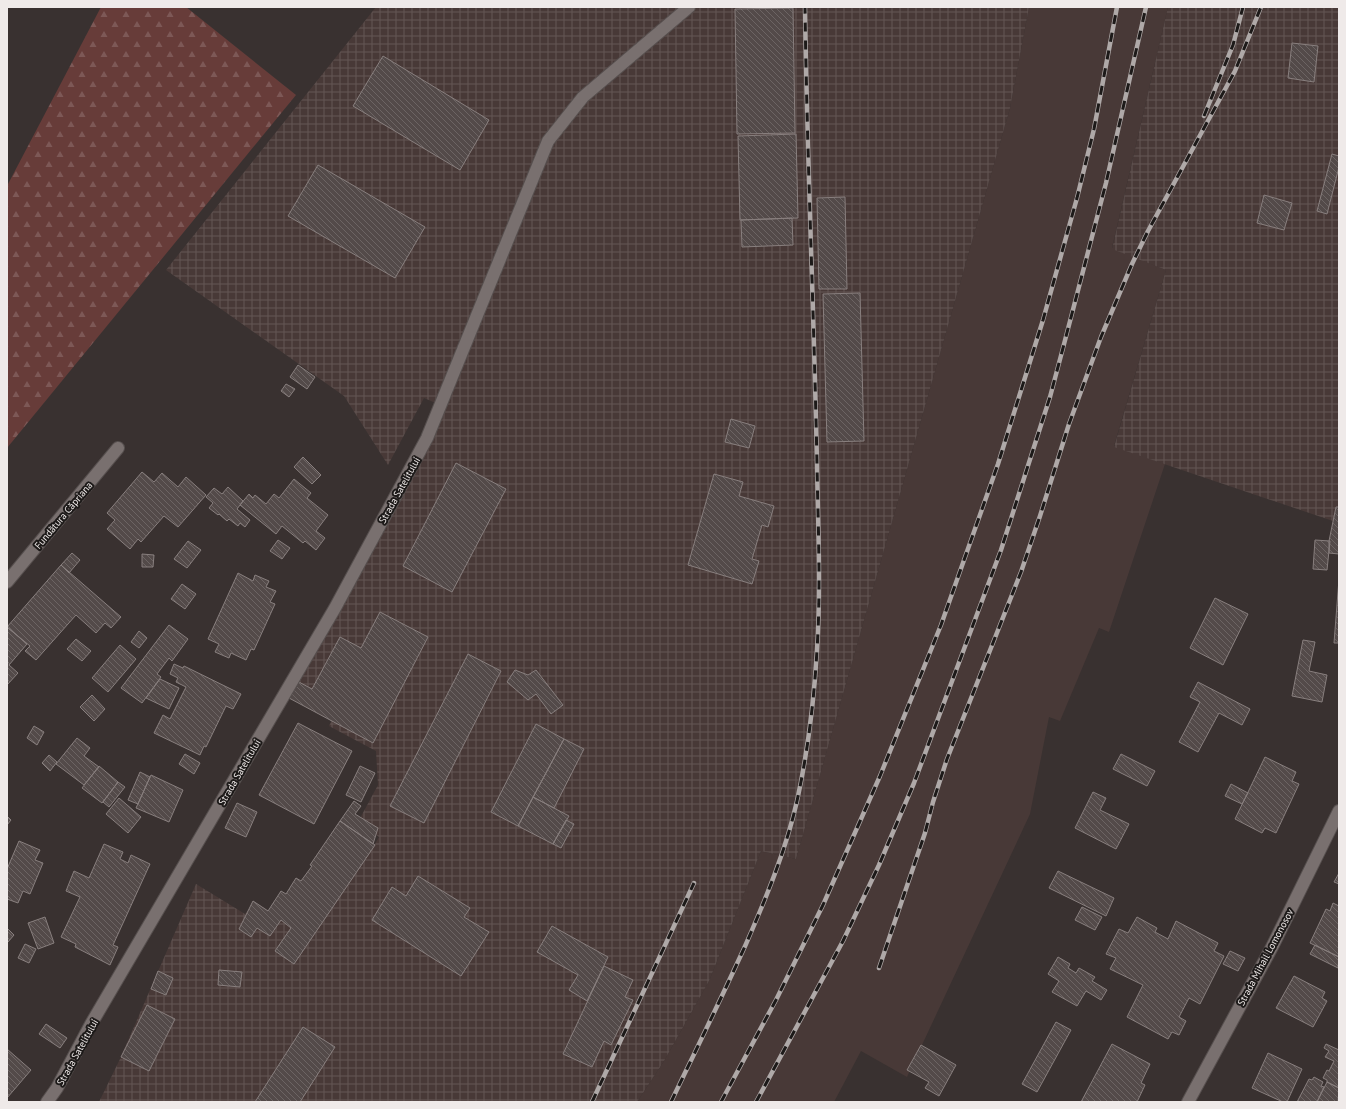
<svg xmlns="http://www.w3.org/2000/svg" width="1346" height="1109" font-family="'PT Sans',sans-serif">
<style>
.built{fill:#483937}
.industrial{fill:url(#industrial-grid)}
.forest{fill:url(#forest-firs)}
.building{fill:url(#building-back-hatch);stroke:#887f7e}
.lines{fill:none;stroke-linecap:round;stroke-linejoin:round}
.minor-casing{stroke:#564f4e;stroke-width:14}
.minor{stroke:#79706f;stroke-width:12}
.rail-casing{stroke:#afa9a8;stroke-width:4.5}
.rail{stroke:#1d1a19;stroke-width:3;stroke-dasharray:9;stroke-linecap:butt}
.labels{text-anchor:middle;stroke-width:4;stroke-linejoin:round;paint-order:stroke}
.street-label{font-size:10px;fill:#efeae9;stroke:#1d1a19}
</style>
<defs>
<pattern id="industrial-grid" width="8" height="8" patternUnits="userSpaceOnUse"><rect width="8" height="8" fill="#483937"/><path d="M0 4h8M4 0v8" fill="none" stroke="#635654"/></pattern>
<pattern id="forest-firs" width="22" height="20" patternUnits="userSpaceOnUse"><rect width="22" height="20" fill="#673c39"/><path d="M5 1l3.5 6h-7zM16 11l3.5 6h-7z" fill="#7d5856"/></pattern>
<pattern id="building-back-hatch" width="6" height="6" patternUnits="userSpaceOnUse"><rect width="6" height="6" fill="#534a49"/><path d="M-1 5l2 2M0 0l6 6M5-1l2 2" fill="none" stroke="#6c6463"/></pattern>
</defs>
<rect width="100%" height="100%" fill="#393130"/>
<path class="built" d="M 1029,7 L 1168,7 L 1112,248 L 1166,270 L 1114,446 L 1165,464 L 1109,632 L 1099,628 L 1060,721 L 1049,717 L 1030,814 L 907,1077 L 861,1051 L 834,1102 L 637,1102 L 664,1061 L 709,981 L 761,851 L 796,859 L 1010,108 Z"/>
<path class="industrial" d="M 376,7 L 1029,7 L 1010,108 L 796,859 L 761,851 L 709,981 L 664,1061 L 637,1102 L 99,1102 L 120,1059 L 196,884 L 245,914 L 255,902 L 269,911 L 303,912 L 352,840 L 371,851 L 379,837 L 358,822 L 378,785 L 376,751 L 329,726 L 338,707 L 294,683 L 445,407 L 424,398 L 388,465 L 344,396 L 166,270 Z
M 1168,7 L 1339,7 L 1339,518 L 1333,521 L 1114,447 L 1166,270 L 1112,249 Z"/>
<path class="forest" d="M 101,7 L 186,7 L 296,95 L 7,448 L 7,186 Z"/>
<path class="building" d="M 793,8 L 795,133 L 737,134 L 735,9 Z
M 1292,43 L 1318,46 L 1314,82 L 1288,78 Z
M 383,56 L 489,120 L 460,170 L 353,106 Z
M 796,134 L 798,218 L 740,220 L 738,136 Z
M 1332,154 L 1339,156 L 1339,167 L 1327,214 L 1317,211 Z
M 318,165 L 425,227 L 395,278 L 288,216 Z
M 1264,195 L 1292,203 L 1284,230 L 1257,223 Z
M 845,197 L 847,289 L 819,289 L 817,198 Z
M 792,218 L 793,245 L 742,247 L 741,220 Z
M 860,293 L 864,441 L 827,442 L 823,294 Z
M 298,365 L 315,377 L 307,389 L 290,377 Z
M 286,384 L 295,389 L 289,397 L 281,391 Z
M 731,419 L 755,426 L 749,448 L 725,442 Z
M 303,457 L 321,475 L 312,484 L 294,467 Z
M 456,463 L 506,489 L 452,592 L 403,566 Z
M 142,472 L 154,482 L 162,473 L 178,487 L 186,477 L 206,495 L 178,527 L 164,516 L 141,542 L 138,539 L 130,549 L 107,529 L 115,520 L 107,513 Z
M 714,474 L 743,482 L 739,496 L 774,506 L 768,527 L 762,525 L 752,559 L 759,561 L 752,584 L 688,565 Z
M 294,479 L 311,493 L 307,498 L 328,515 L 316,531 L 325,538 L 316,550 L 305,541 L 303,543 L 282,526 L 276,534 L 240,505 L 249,494 L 253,498 L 255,495 L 266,504 L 274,494 L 279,498 Z
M 228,487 L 243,501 L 237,509 L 250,520 L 245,527 L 240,523 L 238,526 L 229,519 L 227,521 L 219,514 L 218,515 L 209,508 L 213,503 L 206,497 L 214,488 L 222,494 Z
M 1336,507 L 1339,507 L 1339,554 L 1329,553 L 1329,541 Z
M 278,540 L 290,548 L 282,559 L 270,551 Z
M 1315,540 L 1330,541 L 1327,570 L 1313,569 Z
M 188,541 L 201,550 L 187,568 L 174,559 Z
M 72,553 L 80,560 L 69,573 L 61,565 Z
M 142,554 L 154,555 L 153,567 L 142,567 Z
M 61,565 L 121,617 L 111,628 L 105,623 L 96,633 L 76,615 L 36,660 L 25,651 L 30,646 L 7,627 Z
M 238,573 L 253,581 L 255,575 L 269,581 L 266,587 L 276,591 L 270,602 L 275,604 L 254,650 L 251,649 L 246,660 L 231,653 L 229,658 L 215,652 L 219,644 L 208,639 Z
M 1339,579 L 1339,643 L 1334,643 Z
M 182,584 L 196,594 L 185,609 L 171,599 Z
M 1215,598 L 1248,614 L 1223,665 L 1190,648 Z
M 380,612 L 428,637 L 373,743 L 289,698 L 297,681 L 312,689 L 340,637 L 361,648 Z
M 169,625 L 188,639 L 172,661 L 169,658 L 157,674 L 161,677 L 142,703 L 121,688 Z
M 7,627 L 27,644 L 9,665 L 18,673 L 7,685 Z
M 139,631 L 147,638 L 139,648 L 131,642 Z
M 76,639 L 91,651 L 82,661 L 67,649 Z
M 1303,640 L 1315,642 L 1309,671 L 1327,675 L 1322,702 L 1292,696 Z
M 120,645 L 136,659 L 108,692 L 92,678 Z
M 468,654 L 501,671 L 424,823 L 390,806 Z
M 174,664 L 183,668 L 184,666 L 241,694 L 233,709 L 226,706 L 206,747 L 204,746 L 200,755 L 154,733 L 163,715 L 170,719 L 186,687 L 176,682 L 178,678 L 170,674 Z
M 515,670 L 528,675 L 536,670 L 563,705 L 551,714 L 536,694 L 528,700 L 507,682 Z
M 160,679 L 179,688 L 169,709 L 146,698 Z
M 1198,682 L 1250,709 L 1242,725 L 1219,713 L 1198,752 L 1179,742 L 1200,702 L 1190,697 Z
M 92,695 L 105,709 L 94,721 L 80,707 Z
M 298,723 L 352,751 L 314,824 L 259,795 Z
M 536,724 L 564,739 L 518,826 L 491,812 Z
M 34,726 L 44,732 L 37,745 L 27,738 Z
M 77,738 L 90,748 L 84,756 L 99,767 L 84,785 L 56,764 Z
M 564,739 L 584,749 L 554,808 L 533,797 Z
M 185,754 L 200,763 L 194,774 L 179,764 Z
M 1121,754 L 1155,771 L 1147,786 L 1113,769 Z
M 49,755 L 57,762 L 50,771 L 42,763 Z
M 1265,757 L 1296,772 L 1292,781 L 1299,784 L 1276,833 L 1265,828 L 1262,833 L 1235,819 Z
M 99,766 L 118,782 L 102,803 L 82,788 Z
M 360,766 L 375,773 L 361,802 L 346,795 Z
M 140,772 L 150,777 L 138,804 L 128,800 Z
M 151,775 L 183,790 L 169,822 L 136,808 Z
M 118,782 L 125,787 L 109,807 L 103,802 Z
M 1231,784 L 1248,793 L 1242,804 L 1225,796 Z
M 1093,792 L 1106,798 L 1100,810 L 1129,824 L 1116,849 L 1075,828 Z
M 533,797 L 569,816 L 553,844 L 518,826 Z
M 119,798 L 141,817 L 128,833 L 106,814 Z
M 354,801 L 361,806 L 355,814 L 378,828 L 373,844 L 340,821 Z
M 237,803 L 257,812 L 246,837 L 225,828 Z
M 7,816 L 11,820 L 7,825 Z
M 566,820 L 574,824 L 561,848 L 553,844 Z
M 340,821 L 375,845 L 294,964 L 275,951 L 291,928 L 281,920 L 270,936 L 257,928 L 251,937 L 239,929 L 253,901 L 268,911 L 281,891 L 286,894 L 296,878 L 301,881 L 312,866 L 310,865 Z
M 19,841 L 40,850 L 35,860 L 43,863 L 30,894 L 23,891 L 18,903 L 7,899 L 7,869 Z
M 104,844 L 123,852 L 120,859 L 128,863 L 131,855 L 150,864 L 113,945 L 118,947 L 110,965 L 75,947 L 76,944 L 61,937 L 80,897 L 66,891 L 74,871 L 89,878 Z
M 1058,871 L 1114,898 L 1106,916 L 1049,888 Z
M 1339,873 L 1339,884 L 1334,882 Z
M 418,876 L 470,908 L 464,917 L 489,932 L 461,976 L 372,920 L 392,887 L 406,896 Z
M 1333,903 L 1339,906 L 1339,957 L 1310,943 L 1326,909 L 1330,911 Z
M 1082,907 L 1102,917 L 1095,930 L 1075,920 Z
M 45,917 L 54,943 L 38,949 L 28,923 Z
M 1137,917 L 1157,928 L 1155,932 L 1168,939 L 1176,921 L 1218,943 L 1214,951 L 1224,956 L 1200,1004 L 1189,998 L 1179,1017 L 1186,1021 L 1179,1035 L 1172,1032 L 1168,1039 L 1127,1017 L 1143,985 L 1110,969 L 1116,958 L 1106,954 L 1119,929 L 1128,933 Z
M 552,926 L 608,957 L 587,1001 L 569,990 L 578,975 L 537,952 Z
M 7,928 L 14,935 L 8,942 L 7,941 Z
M 25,944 L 36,949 L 29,963 L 18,958 Z
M 1315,945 L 1339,957 L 1338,968 L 1310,954 Z
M 1230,951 L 1245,958 L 1238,971 L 1223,964 Z
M 1058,957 L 1070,964 L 1068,968 L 1076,973 L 1079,968 L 1095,977 L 1092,981 L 1107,990 L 1101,1000 L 1086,991 L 1077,1006 L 1052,992 L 1059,981 L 1048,974 Z
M 604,966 L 633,980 L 625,997 L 633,1000 L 611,1045 L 604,1041 L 592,1067 L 563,1054 Z
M 219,970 L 242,972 L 240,987 L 218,985 Z
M 158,971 L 173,978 L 166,995 L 151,989 Z
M 1294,976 L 1325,992 L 1322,998 L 1327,1001 L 1313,1027 L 1276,1008 Z
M 147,1005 L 175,1019 L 149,1071 L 121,1057 Z
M 1056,1022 L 1071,1030 L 1037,1092 L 1022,1084 Z
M 46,1024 L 67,1038 L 60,1048 L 39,1034 Z
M 303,1027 L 335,1047 L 300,1102 L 255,1102 Z
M 1112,1044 L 1150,1064 L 1141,1083 L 1145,1085 L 1137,1102 L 1081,1102 Z
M 1326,1044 L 1339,1050 L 1339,1088 L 1327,1082 L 1327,1080 L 1323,1078 L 1327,1070 L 1329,1071 L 1334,1061 L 1325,1057 L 1329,1051 L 1324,1048 Z
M 921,1045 L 956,1065 L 939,1096 L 925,1088 L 929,1082 L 907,1070 Z
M 7,1049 L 31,1070 L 7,1098 Z
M 1268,1053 L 1302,1069 L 1287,1102 L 1283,1102 L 1252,1088 Z
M 1314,1077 L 1323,1082 L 1321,1086 L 1324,1087 L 1317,1102 L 1297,1102 L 1309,1079 L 1312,1080 Z
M 1327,1082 L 1339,1088 L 1338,1102 L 1317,1102 Z"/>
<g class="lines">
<g class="minor-casing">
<path id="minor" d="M 7,582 L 118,448
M 47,1102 L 57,1088 L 91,1024 L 335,608 L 427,438 L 548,141 L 583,97 L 689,7
M 1188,1102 L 1272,947 L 1339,811"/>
</g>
<use href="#minor" class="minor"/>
<g class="rail-casing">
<path id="rail" d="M 1204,116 L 1233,45 L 1243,7
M 879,968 L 925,833 L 933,802 L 947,759 L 1021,572 L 1040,516 L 1069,424 L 1101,337 L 1132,264 L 1148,231 L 1235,71 L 1261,7
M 592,1102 L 694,883
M 671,1102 C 696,1050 722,997 746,944 C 766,898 786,850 797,801 C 808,751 814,701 817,650 C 821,588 818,526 817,464 C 814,312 807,159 805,7
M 721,1102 L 776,1000 L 823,905 L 880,776 L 941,625 L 998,464 L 1043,320 L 1077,198 L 1094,129 L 1117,7
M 756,1102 L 843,941 L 879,865 L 914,783 L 1001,550 L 1050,397 L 1063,348 L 1106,183 L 1146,7"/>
</g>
<use href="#rail" class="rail"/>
</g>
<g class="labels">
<g class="street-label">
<text transform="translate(399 490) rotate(-61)" y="4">Strada Satelitului</text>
<text transform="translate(63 515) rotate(-50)" y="4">Fundătura Căpriana</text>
<text transform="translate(239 772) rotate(-60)" y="4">Strada Satelitului</text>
<text transform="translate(1265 957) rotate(-62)" y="4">Strada Mihail Lomonosov</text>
<text transform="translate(77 1052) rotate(-61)" y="4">Strada Satelitului</text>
</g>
</g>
<rect width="1346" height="1109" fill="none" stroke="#efeae9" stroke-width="16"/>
</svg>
